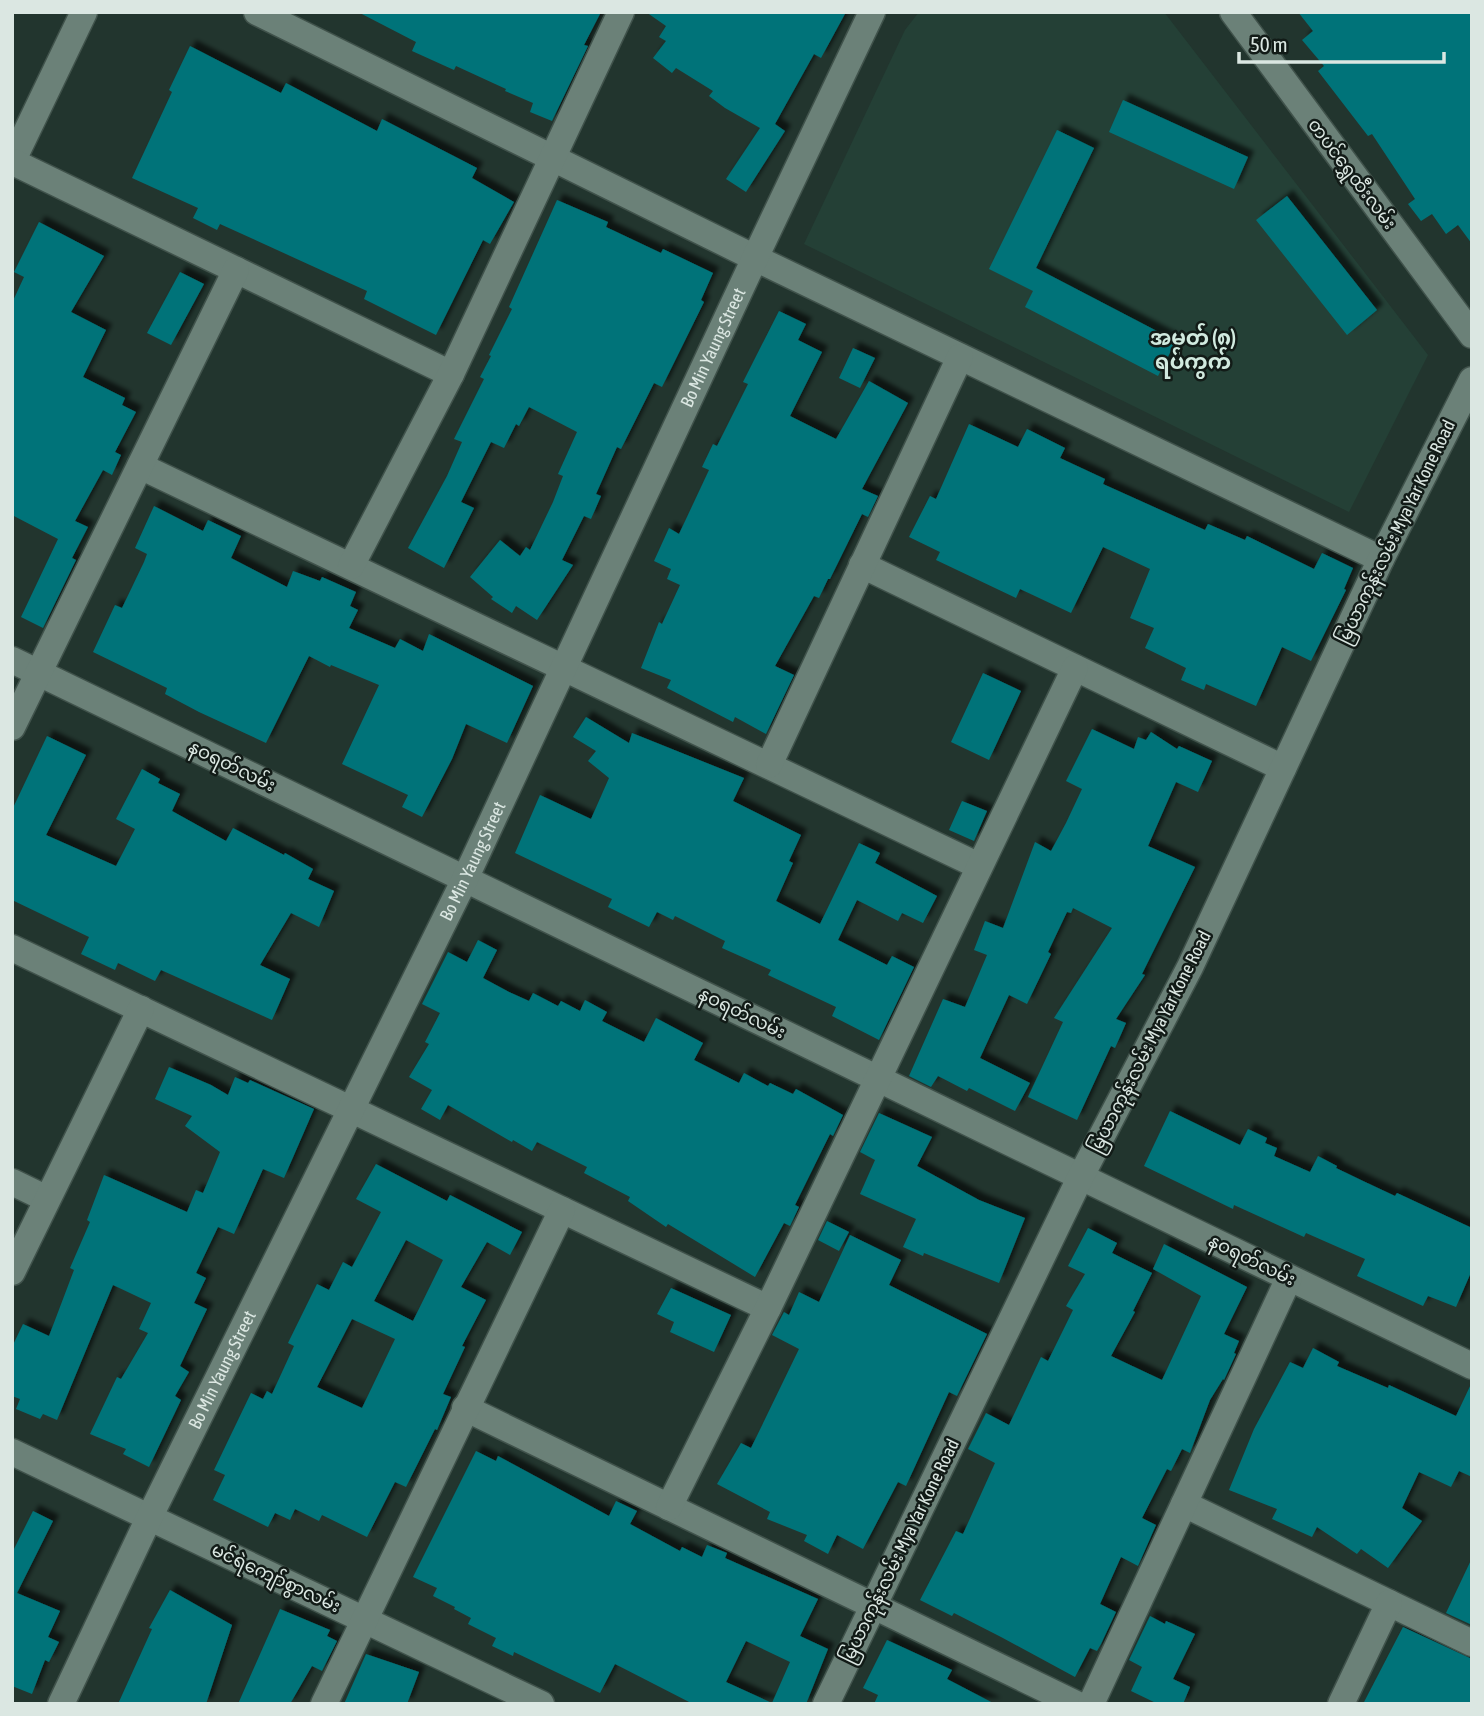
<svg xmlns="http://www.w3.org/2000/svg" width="1484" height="1716" font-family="'Asap Condensed','Noto Sans Myanmar',sans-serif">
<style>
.built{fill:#244036}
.building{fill:#037379;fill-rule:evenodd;filter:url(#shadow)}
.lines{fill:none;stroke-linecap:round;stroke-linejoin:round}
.minor-casing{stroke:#40524b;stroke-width:29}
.minor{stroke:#6b8178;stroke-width:26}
.labels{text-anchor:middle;stroke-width:5;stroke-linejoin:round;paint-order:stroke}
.street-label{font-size:18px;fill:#dbe7e2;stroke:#121b17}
.quarter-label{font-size:21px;font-weight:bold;fill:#d1eadf;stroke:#121b17}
</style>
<defs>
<filter id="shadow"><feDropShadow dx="6" dy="-6" stdDeviation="2" flood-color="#0009"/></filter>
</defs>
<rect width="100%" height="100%" fill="#22352e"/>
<path class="built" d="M 919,12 L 1164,12 L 1428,355 L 1349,512 L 804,244 L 905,30 Z"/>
<path class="building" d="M 358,12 L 601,12 L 584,45 L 588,46 L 552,121 L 530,112 L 533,103 L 505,91 L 506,89 L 456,66 L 454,70 L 412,51 L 416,42 Z
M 646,12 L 846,12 L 821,58 L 814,54 L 775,124 L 785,131 L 746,192 L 726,179 L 760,128 L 725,108 L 709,96 L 713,91 L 676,68 L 672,73 L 653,58 L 666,41 L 659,37 L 666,26 Z
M 1298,12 L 1472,12 L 1472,244 L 1458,225 L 1446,234 L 1432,214 L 1421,221 L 1408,204 L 1415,199 L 1372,134 L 1368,136 L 1318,71 L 1324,66 L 1302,40 L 1313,31 Z
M 190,46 L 281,93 L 286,83 L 377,131 L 382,119 L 477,168 L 472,178 L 514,202 L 490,244 L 483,240 L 436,335 L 364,299 L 367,291 L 220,224 L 217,230 L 193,218 L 198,208 L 132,178 L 172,92 L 169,90 Z
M 1123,100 L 1248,157 L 1234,189 L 1109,132 Z
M 1057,130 L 1094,148 L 1036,268 L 1176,341 L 1158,376 L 1025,307 L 1033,291 L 989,269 Z
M 1287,196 L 1377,310 L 1347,335 L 1256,220 Z
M 557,200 L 608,222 L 606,227 L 661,253 L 663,249 L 713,273 L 701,300 L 704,302 L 662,387 L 654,383 L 621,449 L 617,447 L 596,494 L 601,496 L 591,519 L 584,516 L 562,560 L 573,565 L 537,620 L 516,606 L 512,613 L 491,599 L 493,597 L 470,577 L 500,540 L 520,556 L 526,547 L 530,550 L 553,502 L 563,476 L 558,474 L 577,432 L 529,407 L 519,426 L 516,424 L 504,448 L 491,442 L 461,502 L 474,508 L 444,568 L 408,548 L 447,476 L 462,442 L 454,439 L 484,379 L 480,377 L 491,356 L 489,355 L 512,309 L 509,307 Z
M 39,222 L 104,256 L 71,312 L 106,330 L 83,377 L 125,398 L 122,405 L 136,412 L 115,452 L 121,455 L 112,475 L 103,470 L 75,521 L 88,527 L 72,558 L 76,560 L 43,628 L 21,617 L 58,539 L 12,515 L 12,303 L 24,277 L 14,272 Z
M 180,272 L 204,284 L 171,345 L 147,333 Z
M 779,311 L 806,324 L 798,340 L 822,352 L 790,416 L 836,439 L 869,381 L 908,403 L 862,489 L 878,496 L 868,517 L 862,514 L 830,579 L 828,579 L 819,598 L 814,596 L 775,666 L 794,675 L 766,734 L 735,717 L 733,722 L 667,688 L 671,680 L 641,668 L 659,622 L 662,624 L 680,585 L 667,579 L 671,569 L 654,561 L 669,528 L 679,534 L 709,470 L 702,467 L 713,444 L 717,446 L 748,384 L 743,382 Z
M 853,348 L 875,358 L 860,388 L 839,378 Z
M 969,424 L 1018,447 L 1027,429 L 1065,448 L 1060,458 L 1105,479 L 1103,484 L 1205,530 L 1208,524 L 1245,540 L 1247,536 L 1314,569 L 1322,553 L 1353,568 L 1344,589 L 1346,590 L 1311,661 L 1282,647 L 1256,706 L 1206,684 L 1204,690 L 1181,680 L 1186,668 L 1145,648 L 1154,628 L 1130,618 L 1150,569 L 1103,547 L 1071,613 L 1020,589 L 1016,598 L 936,560 L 940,552 L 909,537 L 930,496 L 936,499 Z
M 154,506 L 203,531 L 208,520 L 241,536 L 231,558 L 287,587 L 293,571 L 320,581 L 322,577 L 356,592 L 350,606 L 358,610 L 349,628 L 395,648 L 400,639 L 423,651 L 429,634 L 533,686 L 507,743 L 466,724 L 452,759 L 422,817 L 402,807 L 408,795 L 342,764 L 379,685 L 331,665 L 330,667 L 309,656 L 266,743 L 199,712 L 165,694 L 167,688 L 93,652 L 115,605 L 122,608 L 144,562 L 147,554 L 135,548 Z
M 983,673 L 1021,691 L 989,760 L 951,742 Z
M 586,717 L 629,743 L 632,733 L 744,778 L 733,801 L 801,835 L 789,861 L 793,863 L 776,901 L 820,924 L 859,843 L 880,853 L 875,863 L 937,896 L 923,923 L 902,913 L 898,921 L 857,900 L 838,940 L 887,965 L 892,956 L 914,967 L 879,1040 L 832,1016 L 836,1007 L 768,975 L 771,970 L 722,948 L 725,941 L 675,916 L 673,920 L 657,912 L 649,927 L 608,907 L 612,899 L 515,853 L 540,795 L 591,819 L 609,778 L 588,761 L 596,751 L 573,737 Z
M 1092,729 L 1134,749 L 1138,737 L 1146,740 L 1151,732 L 1177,749 L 1179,746 L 1212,761 L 1198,792 L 1176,782 L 1148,846 L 1195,867 L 1142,974 L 1145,975 L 1116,1019 L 1126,1023 L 1115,1048 L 1111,1046 L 1077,1120 L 1028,1097 L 1063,1022 L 1054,1018 L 1112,928 L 1073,908 L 1071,913 L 1067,912 L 1048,952 L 1051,954 L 1027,1004 L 1009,995 L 980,1058 L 1030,1083 L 1015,1111 L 969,1088 L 967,1091 L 938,1076 L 931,1087 L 909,1076 L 943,999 L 965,1007 L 987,955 L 974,950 L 985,921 L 1003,928 L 1035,842 L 1051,851 L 1066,823 L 1082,789 L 1066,781 Z
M 47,736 L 86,755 L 46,835 L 116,866 L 135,829 L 116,819 L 142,769 L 160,779 L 158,783 L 180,794 L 172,811 L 226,841 L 233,828 L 284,855 L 285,853 L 313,869 L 308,879 L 334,891 L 319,927 L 291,913 L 260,965 L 290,979 L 272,1020 L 161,970 L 155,981 L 118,963 L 115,970 L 81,954 L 89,937 L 12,900 L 12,810 Z
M 962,801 L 987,811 L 974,841 L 949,830 Z
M 478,940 L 497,950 L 483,978 L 509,992 L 529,1001 L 533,993 L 558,1006 L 561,1001 L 580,1011 L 585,1000 L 607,1012 L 602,1021 L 644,1042 L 656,1018 L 703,1043 L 694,1060 L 739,1083 L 744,1073 L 768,1086 L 770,1083 L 793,1094 L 796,1089 L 843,1115 L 833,1136 L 830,1134 L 795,1205 L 799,1207 L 790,1226 L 784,1223 L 755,1277 L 668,1224 L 666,1227 L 628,1201 L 630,1197 L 584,1173 L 587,1167 L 537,1142 L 532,1151 L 513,1140 L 512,1142 L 448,1105 L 440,1120 L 421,1109 L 432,1090 L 409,1077 L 429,1044 L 425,1042 L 440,1013 L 422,1004 L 448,952 L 467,962 Z
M 169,1067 L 211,1085 L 228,1095 L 235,1077 L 248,1083 L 250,1080 L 314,1109 L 284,1178 L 263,1169 L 234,1234 L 218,1227 L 196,1273 L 206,1278 L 194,1303 L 207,1309 L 180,1366 L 189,1372 L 175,1396 L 181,1400 L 149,1467 L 123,1454 L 126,1449 L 90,1434 L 117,1377 L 121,1379 L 148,1333 L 139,1329 L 151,1303 L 113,1285 L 57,1420 L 43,1414 L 40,1419 L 16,1409 L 20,1399 L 12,1396 L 12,1347 L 23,1324 L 49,1336 L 74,1270 L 70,1268 L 90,1222 L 87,1220 L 104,1175 L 187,1212 L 196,1190 L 203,1193 L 220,1152 L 185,1126 L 192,1116 L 155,1099 Z
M 1170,1111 L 1240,1145 L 1248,1129 L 1267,1138 L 1265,1143 L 1277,1148 L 1274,1156 L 1310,1172 L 1318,1156 L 1337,1166 L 1336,1168 L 1363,1181 L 1395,1196 L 1397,1193 L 1472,1228 L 1472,1270 L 1456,1307 L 1428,1296 L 1423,1306 L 1357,1276 L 1365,1259 L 1306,1233 L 1304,1237 L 1234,1205 L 1233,1209 L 1144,1166 Z
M 879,1113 L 932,1137 L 917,1166 L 979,1200 L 1025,1218 L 999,1283 L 924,1253 L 923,1256 L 903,1247 L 916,1219 L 860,1194 L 875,1160 L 860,1152 Z
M 376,1164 L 447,1201 L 450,1195 L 522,1232 L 510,1255 L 487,1242 L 461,1287 L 486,1300 L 462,1346 L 465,1347 L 443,1394 L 451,1397 L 437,1430 L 435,1429 L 406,1487 L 395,1482 L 367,1537 L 322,1515 L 319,1521 L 295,1509 L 290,1520 L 275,1513 L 268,1527 L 213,1500 L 225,1475 L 214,1470 L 251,1393 L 263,1399 L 267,1391 L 272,1394 L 294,1346 L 288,1343 L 317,1284 L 329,1290 L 343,1262 L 352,1267 L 381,1212 L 356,1199 ZM 406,1240 L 443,1260 L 413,1321 L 374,1301 ZM 352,1319 L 395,1339 L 362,1408 L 317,1387 Z
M 827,1221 L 849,1232 L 839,1251 L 818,1240 Z
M 1088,1228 L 1117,1243 L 1112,1253 L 1152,1273 L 1133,1311 L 1135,1312 L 1111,1356 L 1162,1380 L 1201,1296 L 1153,1269 L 1164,1244 L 1247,1287 L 1224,1334 L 1239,1341 L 1234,1353 L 1236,1354 L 1224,1380 L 1223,1379 L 1210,1400 L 1190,1453 L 1182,1449 L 1171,1471 L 1167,1469 L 1142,1518 L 1156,1525 L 1138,1566 L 1121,1557 L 1100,1604 L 1116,1612 L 1101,1644 L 1097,1651 L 1090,1648 L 1075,1677 L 1001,1637 L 954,1613 L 952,1616 L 920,1600 L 956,1531 L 963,1534 L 995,1463 L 968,1449 L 986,1413 L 1009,1425 L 1041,1357 L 1048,1361 L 1073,1310 L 1066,1306 L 1085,1274 L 1068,1266 Z
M 850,1235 L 901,1260 L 889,1285 L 987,1334 L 957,1396 L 949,1392 L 906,1486 L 898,1482 L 863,1549 L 837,1535 L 828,1554 L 804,1541 L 807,1535 L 767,1519 L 770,1512 L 717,1484 L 741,1443 L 751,1448 L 799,1349 L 772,1335 L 784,1312 L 789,1315 L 799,1292 L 819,1302 Z
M 671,1288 L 731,1315 L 714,1352 L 670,1332 L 674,1322 L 657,1314 Z
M 1313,1348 L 1339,1362 L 1337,1366 L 1388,1388 L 1389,1385 L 1456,1416 L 1472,1382 L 1472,1477 L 1459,1471 L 1451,1487 L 1419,1472 L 1402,1508 L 1422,1521 L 1388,1568 L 1361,1549 L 1357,1554 L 1317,1527 L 1312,1537 L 1272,1519 L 1277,1509 L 1229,1490 L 1254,1429 L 1290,1362 L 1303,1368 Z
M 476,1451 L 496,1461 L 498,1456 L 609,1516 L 616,1501 L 637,1511 L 630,1524 L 680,1551 L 682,1547 L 702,1557 L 707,1545 L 727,1553 L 725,1558 L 818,1599 L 800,1636 L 828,1649 L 806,1704 L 693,1704 L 615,1664 L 600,1693 L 514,1652 L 513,1656 L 492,1646 L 496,1638 L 468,1624 L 471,1618 L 454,1609 L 455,1607 L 433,1596 L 437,1588 L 413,1577 ZM 746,1641 L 790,1662 L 772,1703 L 726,1682 Z
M 33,1511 L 53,1521 L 17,1593 L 60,1611 L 48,1637 L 59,1642 L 49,1662 L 45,1660 L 32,1694 L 12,1686 L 12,1553 Z
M 1472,1558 L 1472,1625 L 1446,1613 Z
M 170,1590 L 232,1625 L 206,1704 L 118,1704 L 152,1629 L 149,1628 Z
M 280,1609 L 330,1630 L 327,1636 L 337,1641 L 322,1671 L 312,1666 L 290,1704 L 238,1704 Z
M 1150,1616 L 1165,1624 L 1166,1621 L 1195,1634 L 1173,1679 L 1190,1687 L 1183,1704 L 1158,1704 L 1131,1691 L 1142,1667 L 1129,1660 Z
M 1403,1627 L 1472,1659 L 1472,1704 L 1363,1704 Z
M 887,1640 L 952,1670 L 947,1679 L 995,1704 L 874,1704 L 878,1695 L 863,1688 Z
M 366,1654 L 419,1672 L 407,1704 L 344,1704 Z"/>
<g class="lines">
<g class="minor-casing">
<g id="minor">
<path d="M 257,12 L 755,258 L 1381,559"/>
<path d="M 1233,12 L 1472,335"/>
<path d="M 12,162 L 84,12"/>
<path d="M 13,162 L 451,374"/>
<path d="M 140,466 L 979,866"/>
<path d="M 862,565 L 1283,768"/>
<path d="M 351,566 L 451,374 L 621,12"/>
<path d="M 12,660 L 1472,1366"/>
<path d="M 12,727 L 236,270"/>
<path d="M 769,765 L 960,357"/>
<path d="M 12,948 L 768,1308"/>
<path d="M 12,1182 L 47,1199"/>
<path d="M 12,1272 L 141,1009"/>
<path d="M 465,1408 L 1076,1704"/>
<path d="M 12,1452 L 541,1704"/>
<path d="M 1184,1504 L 1472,1643"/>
<path d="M 669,1507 L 768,1308 L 1075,668"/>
<path id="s1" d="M 61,1704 L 149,1518 L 465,879 L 755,258 L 872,12"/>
<path d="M 324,1704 L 562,1210"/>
<path d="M 826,1704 L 1081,1176 L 1190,967 L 1381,559 L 1472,380"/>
<path d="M 1091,1704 L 1289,1278"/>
<path d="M 1341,1704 L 1389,1603"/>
</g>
</g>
<use href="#minor" class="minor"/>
</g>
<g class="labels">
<g class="street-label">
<text transform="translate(1352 174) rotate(53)" y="6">တပင်ရွှေထီးလမ်း</text>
<text dy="6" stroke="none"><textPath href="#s1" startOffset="1505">Bo Min Yaung Street</textPath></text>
<text transform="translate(1396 532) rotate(-64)" y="6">မြယာကုန်းလမ်း Mya Yar Kone Road</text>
<text transform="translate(232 766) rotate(26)" y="6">နဝရတ်လမ်း</text>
<text dy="6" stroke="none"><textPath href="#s1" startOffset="938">Bo Min Yaung Street</textPath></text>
<text transform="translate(742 1013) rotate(26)" y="6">နဝရတ်လမ်း</text>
<text transform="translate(1150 1042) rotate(-63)" y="6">မြယာကုန်းလမ်း Mya Yar Kone Road</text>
<text transform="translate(1252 1260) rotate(26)" y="6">နဝရတ်လမ်း</text>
<text dy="6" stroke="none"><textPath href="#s1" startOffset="371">Bo Min Yaung Street</textPath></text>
<text transform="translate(900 1551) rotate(-64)" y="6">မြယာကုန်းလမ်း Mya Yar Kone Road</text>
<text transform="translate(276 1578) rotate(25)" y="6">မင်ရဲကျော်စွာလမ်း</text>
</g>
<g class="quarter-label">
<text x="1193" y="345">အမှတ် (၈)<tspan x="1193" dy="24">ရပ်ကွက်</tspan></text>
</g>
</g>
<rect width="1484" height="1716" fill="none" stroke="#dbe7e2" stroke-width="28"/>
<path d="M1239 52v10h205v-10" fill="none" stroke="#dbe7e2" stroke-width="3.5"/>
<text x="1250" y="52" font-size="21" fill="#dbe7e2" stroke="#121b17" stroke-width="5" paint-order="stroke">50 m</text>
</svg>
